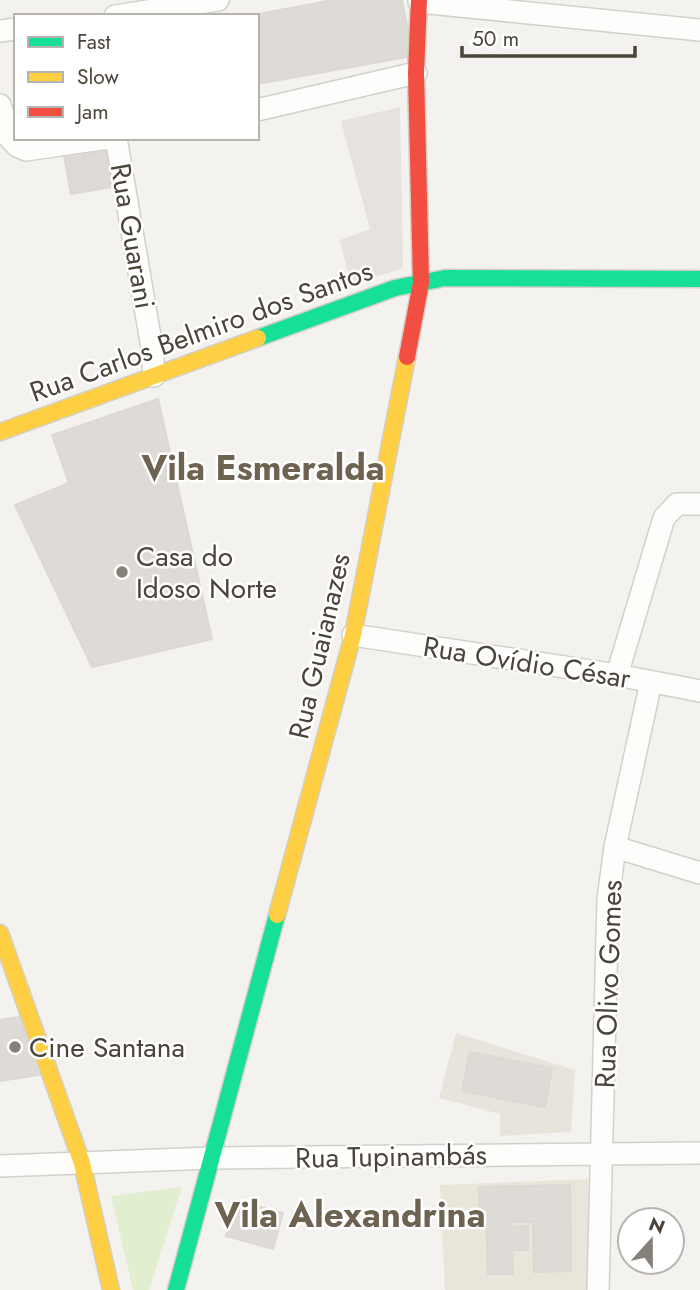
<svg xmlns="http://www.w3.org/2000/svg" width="700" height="1290" font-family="Jost,sans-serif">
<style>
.residential{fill:#e7e4dc}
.education{fill:#eae5da}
.green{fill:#e1eecf}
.parking{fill:#e6e3df}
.building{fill:#dedbd6;stroke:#dcd9d4;stroke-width:2}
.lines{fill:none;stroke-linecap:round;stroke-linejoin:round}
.street-casing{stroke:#d2d0cb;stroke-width:24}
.fast-casing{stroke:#d3cfc5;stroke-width:19}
.slow-casing{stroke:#d3cfc5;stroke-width:19}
.jam-casing{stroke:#d3cfc5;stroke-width:19}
.street{stroke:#fdfdfc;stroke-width:21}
.fast{stroke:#16e098;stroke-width:16}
.slow{stroke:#ffcf43;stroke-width:16}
.jam{stroke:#f24e42;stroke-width:16}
.poi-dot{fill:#868178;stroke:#fff;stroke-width:2.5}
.labels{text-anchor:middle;stroke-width:5;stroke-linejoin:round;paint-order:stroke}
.street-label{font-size:28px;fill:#4b4439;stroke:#fff}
.poi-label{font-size:28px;fill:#4b4439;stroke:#fff;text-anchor:start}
.district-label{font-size:35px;font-weight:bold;fill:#6e6250;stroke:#fff}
</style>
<rect width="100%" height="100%" fill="#f4f2ee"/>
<path class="residential" d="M 456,1033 L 575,1070 L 571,1132 L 500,1136 L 500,1114 L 439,1098 Z"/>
<path class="education" d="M 588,1179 L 591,1290 L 445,1290 L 440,1185 Z"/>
<path class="green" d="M 182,1187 L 149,1290 L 133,1290 L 111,1196 Z"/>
<path class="parking" d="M 400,107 L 403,268 L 351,285 L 340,240 L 370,229 L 341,121 Z"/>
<path class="building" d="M 333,0 L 402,0 L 413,56 L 257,84 L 257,16 L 247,16 Z
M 106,151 L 111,187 L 89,191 L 83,154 Z
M 80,152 L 83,154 L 89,191 L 71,194 L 64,155 Z
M 158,399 L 212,639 L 92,667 L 15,505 L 69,483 L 52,435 Z
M 19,1017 L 39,1075 L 0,1081 L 0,1020 Z
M 470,1052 L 552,1068 L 545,1107 L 462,1091 Z
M 570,1185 L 571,1271 L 534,1272 L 533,1222 L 511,1222 L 512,1227 L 528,1226 L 528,1250 L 512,1250 L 513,1274 L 488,1274 L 486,1217 L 480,1217 L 479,1187 Z
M 236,1200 L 283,1213 L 273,1249 L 226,1236 Z"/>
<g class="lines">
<g class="street-casing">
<path id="street" d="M 419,2 L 700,30
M 115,16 L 218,0
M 0,31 L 16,29
M 0,105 L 10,137
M 257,110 L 416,73
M 0,128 L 17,146 L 26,150 L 108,138
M 116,138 L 152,348 L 154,376
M 353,635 L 617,675 L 700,691
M 617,675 L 664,518 L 677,504 L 700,504
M 615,847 L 700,873
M 0,1166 L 211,1158 L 700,1153
M 598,1290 L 608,899 L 615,847 L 651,682"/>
</g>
<g class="fast-casing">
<path id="fast" d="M 258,338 L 395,288 L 445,278 L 700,279
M 176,1290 L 277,915"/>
</g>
<g class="slow-casing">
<path id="slow" d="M 0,432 L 258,338
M 277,915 L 353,635 L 407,357
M 0,933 L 82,1163 L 111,1290"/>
</g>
<g class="jam-casing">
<path id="jam" d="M 407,357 L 421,283 L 416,73 L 419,0"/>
</g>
<use href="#street" class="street"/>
<use href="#fast" class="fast"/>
<use href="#slow" class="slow"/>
<use href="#jam" class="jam"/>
</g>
<g class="poi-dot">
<circle cx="122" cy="572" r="7"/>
<circle cx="15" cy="1047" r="7"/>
</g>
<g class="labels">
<g class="street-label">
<text transform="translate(133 236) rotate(80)" y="10">Rua Guarani</text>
<text transform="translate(201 331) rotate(-20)" y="10">Rua Carlos Belmiro dos Santos</text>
<text transform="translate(319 646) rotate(-77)" y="10">Rua Guaianazes</text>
<text transform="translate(527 662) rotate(9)" y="10">Rua Ovídio César</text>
<text transform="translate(608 984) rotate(-88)" y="10">Rua Olivo Gomes</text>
<text transform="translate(391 1156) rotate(-1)" y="10">Rua Tupinambás</text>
</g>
<g class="poi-label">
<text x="136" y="566">Casa do<tspan x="136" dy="32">Idoso Norte</tspan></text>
<text x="29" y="1057">Cine Santana</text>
</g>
<g class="district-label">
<text x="263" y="480">Vila Esmeralda</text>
<text x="350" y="1227">Vila Alexandrina</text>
</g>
</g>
<rect x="14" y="14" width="245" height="126" fill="#ffffff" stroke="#b7b4b0" stroke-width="2"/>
<rect x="28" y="37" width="35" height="10" fill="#16e098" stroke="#b7b4b0" stroke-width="2"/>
<text x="77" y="49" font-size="21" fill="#4b4439">Fast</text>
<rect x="28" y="72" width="35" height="10" fill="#ffcf43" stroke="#b7b4b0" stroke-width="2"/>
<text x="77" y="84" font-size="21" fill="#4b4439">Slow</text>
<rect x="28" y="107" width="35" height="10" fill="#f24e42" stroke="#b7b4b0" stroke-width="2"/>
<text x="77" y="119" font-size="21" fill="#4b4439">Jam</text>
<g transform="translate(651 1241) rotate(21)"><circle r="33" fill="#ffffff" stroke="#b7b4b0" stroke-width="2"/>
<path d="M0-5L12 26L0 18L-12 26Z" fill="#868178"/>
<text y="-10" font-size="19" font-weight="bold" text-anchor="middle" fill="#4b4439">N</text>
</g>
<path d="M462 46v10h173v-10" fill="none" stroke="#4b4439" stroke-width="3.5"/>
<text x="472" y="46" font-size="21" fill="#4b4439" stroke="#ffffff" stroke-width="5" paint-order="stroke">50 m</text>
</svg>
